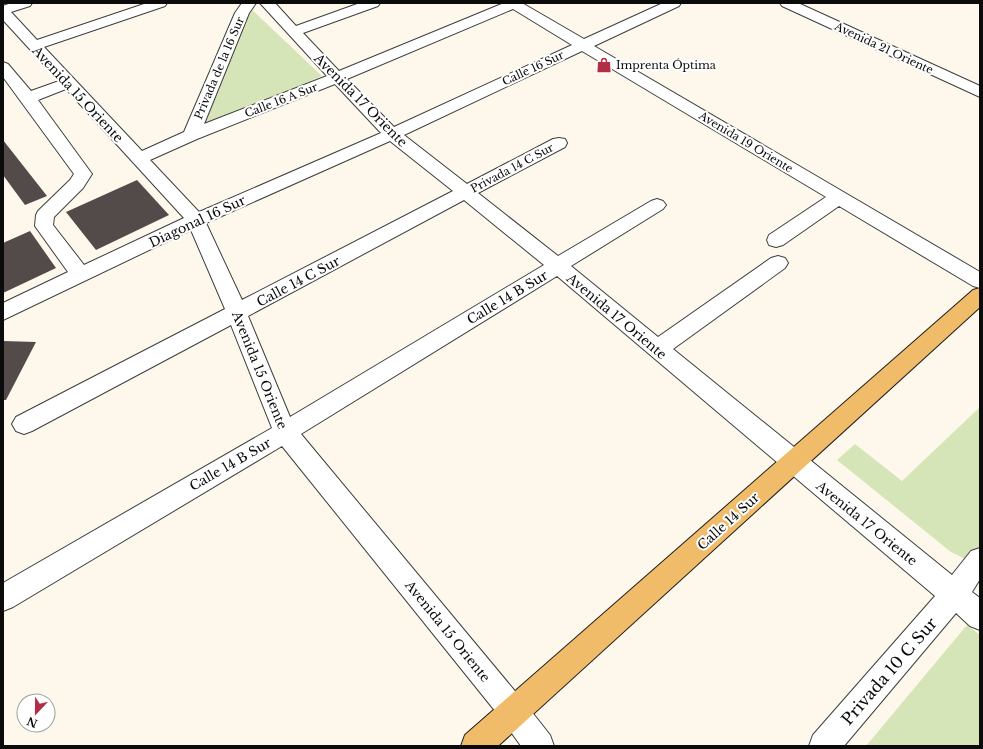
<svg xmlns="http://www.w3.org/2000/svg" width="983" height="749" font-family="'Libre Baskerville',serif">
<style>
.green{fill:#d6e5b7}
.building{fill:#534b49}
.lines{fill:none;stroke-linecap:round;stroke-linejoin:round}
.minor-casing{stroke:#3e3e3e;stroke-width:2}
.major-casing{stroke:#1c1c1c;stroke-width:2}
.minor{fill:#fff;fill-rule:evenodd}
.major{fill:#f0bc69;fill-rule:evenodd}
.labels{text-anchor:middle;stroke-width:4;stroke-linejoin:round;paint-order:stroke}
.far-street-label{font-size:11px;fill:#0b0b0b;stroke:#fff}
.far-poi-label{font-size:11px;fill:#0b0b0b;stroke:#fff;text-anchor:start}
.street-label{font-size:13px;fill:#0b0b0b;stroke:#fff}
.near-street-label{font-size:16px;fill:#0b0b0b;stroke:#fff}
</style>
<rect width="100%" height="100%" fill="#fef7eb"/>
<path class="green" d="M 249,7 L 322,76 L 204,127 Z
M 980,407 L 980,566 L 951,552 L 837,460 L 855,444 L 902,481 Z
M 967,625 L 980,635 L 980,743 L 978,746 L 866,746 Z"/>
<path class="building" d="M 3,140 L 47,196 L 25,205 L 3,175 Z
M 137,180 L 169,215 L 96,250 L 66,212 Z
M 30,231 L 56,268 L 3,293 L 3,243 Z
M 3,341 L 36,342 L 6,400 L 3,400 Z"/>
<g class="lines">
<g class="minor-casing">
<path id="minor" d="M 11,3 L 32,3 L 30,6 L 11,12 L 37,40 L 147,3 L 167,3 L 165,6 L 44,47 L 142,151 L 184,132 L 235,13 L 242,3 L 256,3 L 249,13 L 204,124 L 327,76 L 260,3 L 275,3 L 296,26 L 360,3 L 380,3 L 378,6 L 303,33 L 339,71 L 504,3 L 522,3 L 584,39 L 663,3 L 681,3 L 679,6 L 594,46 L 980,272 L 980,288 L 973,286 L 839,206 L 783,245 L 776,247 L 769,245 L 767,240 L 769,235 L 826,197 L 582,51 L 404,135 L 467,184 L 553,139 L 559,138 L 565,139 L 567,143 L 565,147 L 478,193 L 558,256 L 651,201 L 657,199 L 663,201 L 666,205 L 663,209 L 571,266 L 658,337 L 771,258 L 778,256 L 785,258 L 788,263 L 785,268 L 673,349 L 952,575 L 971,551 L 980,548 L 980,579 L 972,592 L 980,598 L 980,630 L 970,626 L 956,613 L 844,746 L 809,746 L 813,735 L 935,596 L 557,276 L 301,434 L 524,702 L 550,735 L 554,746 L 521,746 L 504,722 L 282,446 L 13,607 L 3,611 L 3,583 L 272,428 L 231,325 L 32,431 L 24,434 L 16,431 L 12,424 L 16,417 L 225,309 L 191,230 L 3,320 L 3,303 L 68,272 L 35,226 L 36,215 L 38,211 L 70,180 L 74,174 L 3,77 L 3,62 L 8,64 L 31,91 L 59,81 L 3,20 L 3,6 ZM 513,9 L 572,45 L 394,127 L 347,79 ZM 335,84 L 381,133 L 199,212 L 150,160 L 197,139 ZM 66,89 L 184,218 L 84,265 L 53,225 L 54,217 L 83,188 L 92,174 L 38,100 ZM 390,141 L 453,191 L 242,300 L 206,223 ZM 464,200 L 544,265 L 290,417 L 248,316 Z
M 780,3 L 798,3 L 980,86 L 980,97 L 782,6 Z"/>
</g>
<g class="major-casing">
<path id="major" d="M 980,288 L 980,307 L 498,746 L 461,746 L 465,735 L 973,290 Z"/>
</g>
<use href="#minor" class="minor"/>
<use href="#major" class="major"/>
</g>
<defs>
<g id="shop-bare" transform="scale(1.2)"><path d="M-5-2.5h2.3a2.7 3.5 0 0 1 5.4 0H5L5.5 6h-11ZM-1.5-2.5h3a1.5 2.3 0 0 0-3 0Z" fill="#b22d46" stroke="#fff" stroke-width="2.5" paint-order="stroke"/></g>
</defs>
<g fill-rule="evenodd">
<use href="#shop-bare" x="604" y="65"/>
</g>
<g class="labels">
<g class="far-street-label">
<text transform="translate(884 48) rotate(25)" y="4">Avenida 21 Oriente</text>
<text transform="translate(219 68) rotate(-67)" y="4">Privada de la 16 Sur</text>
<text transform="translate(533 68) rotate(-25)" y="4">Calle 16 Sur</text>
<text transform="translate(281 100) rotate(-21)" y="4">Calle 16 A Sur</text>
<text transform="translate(746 142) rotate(31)" y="4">Avenida 19 Oriente</text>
<text transform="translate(512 168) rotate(-28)" y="4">Privada 14 C Sur</text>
</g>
<g class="far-poi-label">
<text x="616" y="69">Imprenta Óptima</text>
</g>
<g class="street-label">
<text transform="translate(78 94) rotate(47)" y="5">Avenida 15 Oriente</text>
<text transform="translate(361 100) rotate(45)" y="5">Avenida 17 Oriente</text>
<text transform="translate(197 221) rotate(-25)" y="5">Diagonal 16 Sur</text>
<text transform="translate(298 281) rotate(-28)" y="5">Calle 14 C Sur</text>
<text transform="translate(507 297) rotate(-31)" y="5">Calle 14 B Sur</text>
<text transform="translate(617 316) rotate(40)" y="5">Avenida 17 Oriente</text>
<text transform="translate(260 370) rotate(68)" y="5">Avenida 15 Oriente</text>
<text transform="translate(230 464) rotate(-30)" y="5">Calle 14 B Sur</text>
<text transform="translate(728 521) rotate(-42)" y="5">Calle 14 Sur</text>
<text transform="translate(867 523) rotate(39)" y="5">Avenida 17 Oriente</text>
<text transform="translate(448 631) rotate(51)" y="5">Avenida 15 Oriente</text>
</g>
<g class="near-street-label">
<text transform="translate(889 671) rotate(-49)" y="6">Privada 10 C Sur</text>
</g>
</g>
<rect width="983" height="749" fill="none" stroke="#0b0b0b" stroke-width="8"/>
<g transform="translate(36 713) rotate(202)"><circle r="19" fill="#ffffff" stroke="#9d9d9d"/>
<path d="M0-3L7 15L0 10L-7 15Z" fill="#b22d46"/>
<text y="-6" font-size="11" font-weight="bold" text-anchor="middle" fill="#0b0b0b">N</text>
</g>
</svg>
